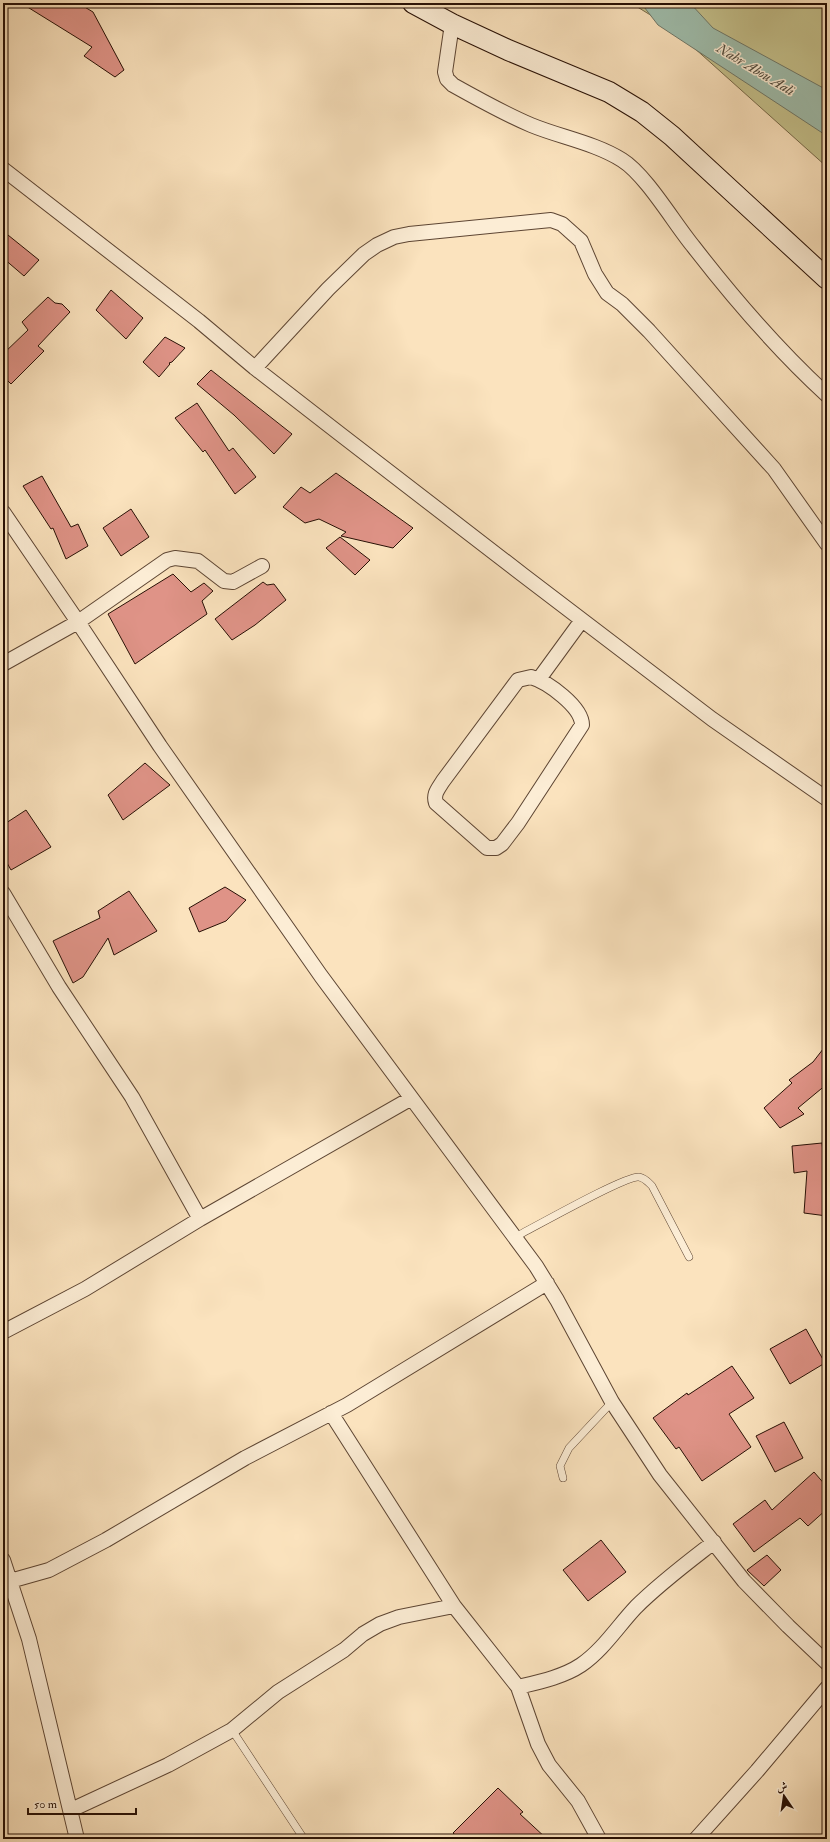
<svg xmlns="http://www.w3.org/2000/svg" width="830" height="1842" font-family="'IM FELL Double Pica',Amiri,serif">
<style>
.green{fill:#c5c28d;stroke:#766949}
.water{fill:#9fbead;stroke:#6f786a}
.building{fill:#df9387;stroke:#281005}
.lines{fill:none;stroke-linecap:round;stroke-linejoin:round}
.lane-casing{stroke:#5d4533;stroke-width:8}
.street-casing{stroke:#5d4533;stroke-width:16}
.secondary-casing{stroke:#281005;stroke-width:22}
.lane{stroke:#fcedd5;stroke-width:7}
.street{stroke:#fcedd5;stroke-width:14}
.secondary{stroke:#fcedd5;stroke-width:20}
.labels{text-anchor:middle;stroke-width:3;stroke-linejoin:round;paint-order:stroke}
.water-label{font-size:14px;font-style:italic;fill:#524d40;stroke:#fcedd5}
</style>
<rect width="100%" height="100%" fill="#fbe3be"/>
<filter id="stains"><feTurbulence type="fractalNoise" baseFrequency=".005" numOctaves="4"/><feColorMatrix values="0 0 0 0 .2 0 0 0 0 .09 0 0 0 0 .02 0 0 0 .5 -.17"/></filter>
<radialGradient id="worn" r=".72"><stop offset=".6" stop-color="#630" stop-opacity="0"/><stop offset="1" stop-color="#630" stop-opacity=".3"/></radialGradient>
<path class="green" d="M 631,3 L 827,3 L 827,167 L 673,29 Z"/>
<path class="water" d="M 641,3 L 690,3 L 713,28 L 827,90 L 827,136 L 658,25 Z"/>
<path class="building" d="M 21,3 L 78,3 L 93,12 L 124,70 L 115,77 L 84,56 L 92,47 Z
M 3,231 L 39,260 L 24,276 L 3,258 Z
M 111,290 L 143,318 L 126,339 L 96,310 Z
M 48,297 L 55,303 L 62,304 L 70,312 L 38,346 L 44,351 L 11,384 L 3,376 L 3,354 L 28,330 L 22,322 Z
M 165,337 L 185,348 L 172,362 L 169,363 L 170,364 L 159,377 L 143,362 Z
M 211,370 L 292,434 L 274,454 L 234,415 L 197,384 Z
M 197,403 L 229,451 L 233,448 L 256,477 L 235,494 L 205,450 L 203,452 L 175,418 Z
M 336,473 L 413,528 L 393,548 L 341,536 L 346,532 L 319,519 L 305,523 L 283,507 L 301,487 L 310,493 Z
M 42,476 L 71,527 L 78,524 L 88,546 L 66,559 L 53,528 L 51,529 L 23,486 Z
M 131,509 L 149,537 L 121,556 L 103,528 Z
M 340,537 L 370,560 L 355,575 L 326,548 Z
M 173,574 L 191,592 L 204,583 L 213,591 L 202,601 L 207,614 L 135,664 L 108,614 Z
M 263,582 L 267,585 L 274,584 L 286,600 L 255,625 L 232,640 L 215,619 Z
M 145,763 L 170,785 L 123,820 L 108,795 Z
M 26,810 L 51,847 L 11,870 L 3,856 L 3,825 Z
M 225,887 L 246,900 L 226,921 L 199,932 L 189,908 Z
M 129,891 L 157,931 L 114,955 L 108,938 L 83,977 L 73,983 L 53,941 L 100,918 L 98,911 Z
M 827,1044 L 827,1084 L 798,1108 L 804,1114 L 780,1128 L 764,1108 L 792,1083 L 789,1080 L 813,1062 Z
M 822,1143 L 827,1184 L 827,1216 L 804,1213 L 807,1171 L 794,1173 L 792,1146 Z
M 806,1329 L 825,1363 L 790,1384 L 770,1349 Z
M 732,1366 L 754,1398 L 729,1414 L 751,1447 L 702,1481 L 679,1447 L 676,1449 L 653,1418 L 687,1393 L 688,1395 Z
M 784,1422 L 803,1458 L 775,1472 L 756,1436 Z
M 814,1472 L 827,1487 L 827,1509 L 808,1526 L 800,1518 L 754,1552 L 733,1524 L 765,1500 L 772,1510 Z
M 601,1540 L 626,1572 L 588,1601 L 563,1570 Z
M 767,1555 L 781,1570 L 764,1586 L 747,1570 Z
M 498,1788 L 523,1812 L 520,1814 L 547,1839 L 460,1839 L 453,1833 Z"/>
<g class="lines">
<g class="lane-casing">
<path id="lane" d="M 515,1237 C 533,1228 626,1175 639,1177 C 645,1178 648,1182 652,1186 L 689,1257
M 563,1478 L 560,1466 L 569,1448 L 612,1402
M 232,1730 L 304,1839"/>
</g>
<g class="street-casing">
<path id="street" d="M 452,24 L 445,72 L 447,79 L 453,85 C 478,99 505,114 531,125 C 560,137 595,143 622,160 C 646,175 674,223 693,246 C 734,299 778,350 827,395
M 3,169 L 199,321 L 255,368 L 340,434 L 523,575 L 712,719 L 827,799
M 255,368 L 328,289 L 364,254 L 377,245 L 394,237 L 409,234 L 551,220 L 562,224 L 581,241 L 595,274 L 607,293 L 622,304 L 649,331 L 774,469 L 827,544
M 3,512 L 78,622 L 160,746 L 321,976 L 536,1266 L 557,1300 L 612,1402 L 660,1475 L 744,1581 L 788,1626 L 827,1663
M 3,664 L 78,622 L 167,560 L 175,558 L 198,561 L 224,581 L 233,582 L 262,566
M 531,677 C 548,682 582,707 582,725 L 518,823 L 502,844 L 496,848 L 487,848 L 436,803 C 433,794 438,789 443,781 L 518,680 Z
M 539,679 L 582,620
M 3,893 L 59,987 L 132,1097 L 200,1219
M 3,1332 L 85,1289 L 200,1219 L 410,1099
M 331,1413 L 454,1606
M 3,1560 L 29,1639 L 77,1839
M 3,1583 L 49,1570 L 106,1540 L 245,1458 L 347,1405 L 547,1283
M 518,1687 L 538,1744 L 549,1765 L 578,1801 L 599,1839
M 71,1810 L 168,1765 L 232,1730 L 278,1692 L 344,1650 L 363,1634 L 380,1624 L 399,1617 L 454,1606 L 518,1687 C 539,1682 563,1677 581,1665 C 603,1650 618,1626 636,1607 C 660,1583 687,1563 714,1542
M 696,1839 L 757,1771 L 827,1688"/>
</g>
<g class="secondary-casing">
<path id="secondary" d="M 413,3 L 452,24 L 508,50 L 609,92 L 642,112 L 672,136 L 827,279"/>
</g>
<use href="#lane" class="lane"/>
<use href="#street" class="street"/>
<use href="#secondary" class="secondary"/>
</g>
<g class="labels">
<g class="water-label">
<text transform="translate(756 69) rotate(31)" y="5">Nahr Abou Aali</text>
</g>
</g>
<rect width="830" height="1842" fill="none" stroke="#fbe3be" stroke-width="16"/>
<rect x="4" y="4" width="822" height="1834" fill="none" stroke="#281005" stroke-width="2"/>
<rect x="8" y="8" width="814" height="1826" fill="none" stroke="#281005"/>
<g transform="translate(784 1796) rotate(347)" stroke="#fcedd5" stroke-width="3" paint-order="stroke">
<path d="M0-3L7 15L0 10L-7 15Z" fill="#281005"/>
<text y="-6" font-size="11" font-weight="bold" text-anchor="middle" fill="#281005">ش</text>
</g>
<path d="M28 1808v6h108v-6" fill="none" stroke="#281005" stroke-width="2"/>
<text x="34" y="1808" font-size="12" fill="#281005" stroke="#fcedd5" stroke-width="3" paint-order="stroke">50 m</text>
<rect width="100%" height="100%" filter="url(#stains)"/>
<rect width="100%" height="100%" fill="url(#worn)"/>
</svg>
